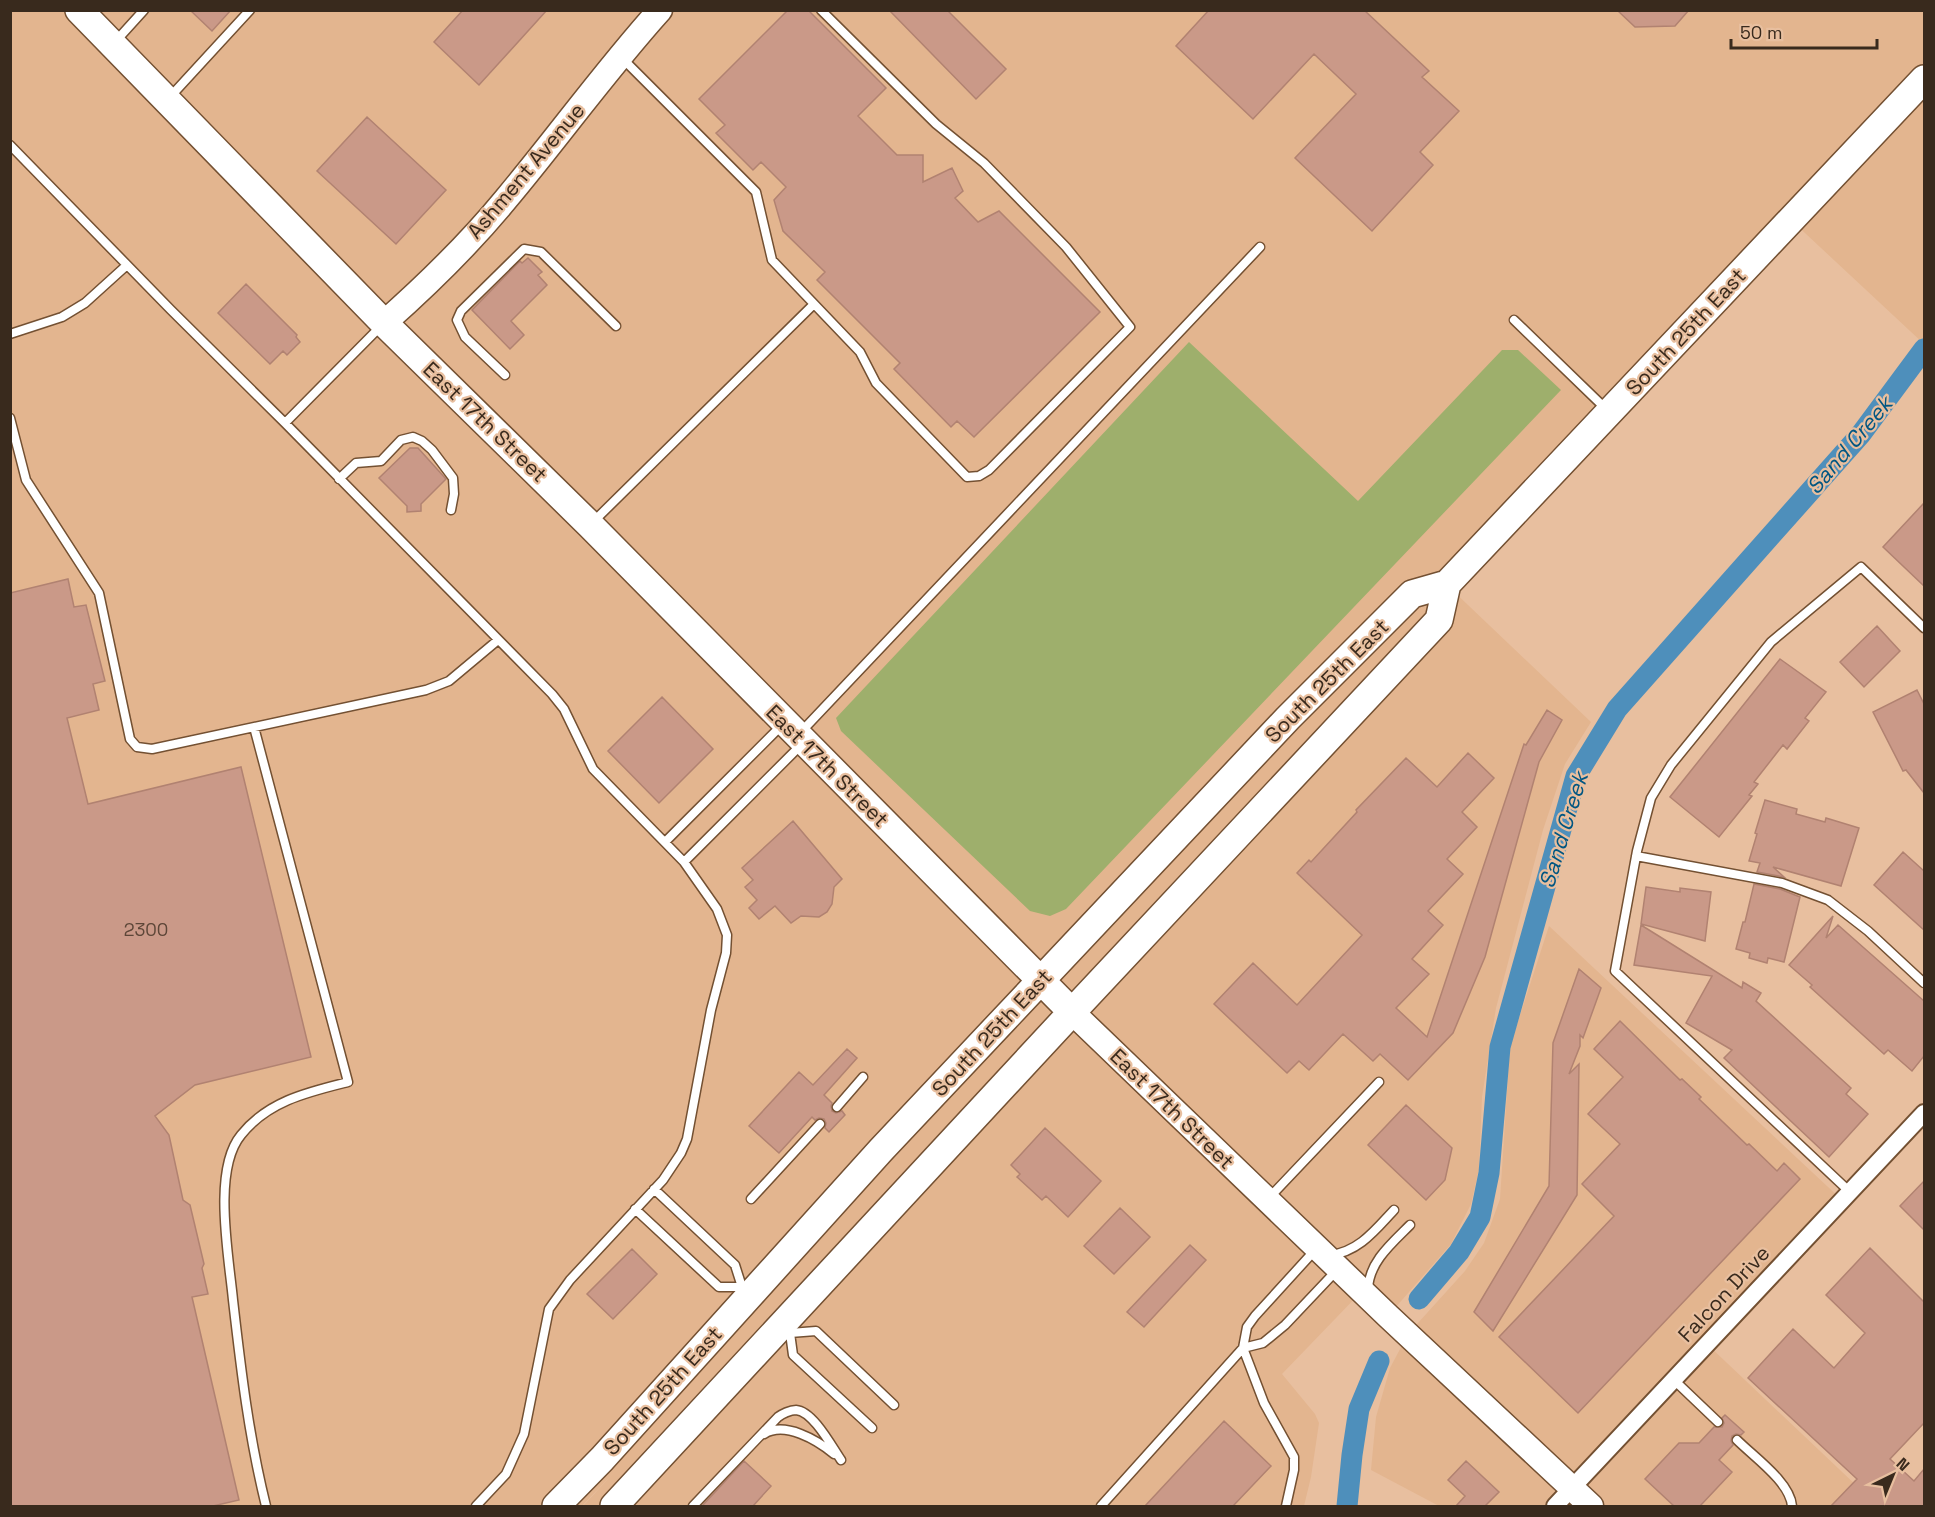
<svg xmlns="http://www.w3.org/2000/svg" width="1935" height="1517" font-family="'Space Grotesk',sans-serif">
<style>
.built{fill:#e3b58f}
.green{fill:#9eaf6c}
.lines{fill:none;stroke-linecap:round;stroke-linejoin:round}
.canal{stroke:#4e8fbb;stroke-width:21}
.building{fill:#ca9988;stroke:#b18271;stroke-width:1.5}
.lane-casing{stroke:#735032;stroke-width:11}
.street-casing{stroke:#735032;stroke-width:20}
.secondary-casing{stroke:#735032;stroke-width:27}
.primary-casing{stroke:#735032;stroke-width:30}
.lane{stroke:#fff;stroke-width:8}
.street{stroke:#fff;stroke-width:16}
.secondary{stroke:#fff;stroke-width:24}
.primary{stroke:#fff;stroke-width:27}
.labels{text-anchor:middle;stroke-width:4.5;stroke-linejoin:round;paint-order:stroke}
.number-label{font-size:18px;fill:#5d4638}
.street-label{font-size:21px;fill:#392a1d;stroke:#e8bf9f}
.water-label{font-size:22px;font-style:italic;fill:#015682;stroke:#e8bf9f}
</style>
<rect width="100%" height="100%" fill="#e8bf9f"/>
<path class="built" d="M 10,11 L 1924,11 L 1924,344 L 1791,220 L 1447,585 L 1591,722 L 1565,764 L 1543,830 L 1496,1008 L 1482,1097 L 1479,1169 L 1471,1204 L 1451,1244 L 1388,1316 L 1362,1291 L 1282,1374 L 1315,1414 L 1319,1423 L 1311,1477 L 1304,1506 L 583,1506 L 620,1466 L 582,1506 L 11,1506 Z
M 1549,926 L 1843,1201 L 1707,1344 L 1878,1506 L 1591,1506 L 1571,1488 L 1555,1506 L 1439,1506 L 1371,1470 L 1376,1417 L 1390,1368 L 1408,1334 L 1465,1271 L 1484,1243 L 1500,1199 L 1510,1046 Z"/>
<path class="green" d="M 1189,342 L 1358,501 L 1502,350 L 1518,350 L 1561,390 L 1066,909 L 1050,916 L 1030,911 L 841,731 L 836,718 Z"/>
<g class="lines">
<path class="canal" d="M 1419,1299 L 1459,1252 L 1480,1217 L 1489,1173 L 1500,1047 L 1576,776 L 1617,709 L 1861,434 L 1924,349
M 1347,1506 L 1352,1455 L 1359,1409 L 1379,1361"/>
</g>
<path class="building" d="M 190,10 L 231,10 L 212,31 Z
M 463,10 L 547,10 L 479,85 L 434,42 Z
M 788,10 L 808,10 L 886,88 L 858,116 L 897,155 L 923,155 L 923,182 L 952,168 L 963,191 L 955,198 L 978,222 L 999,211 L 1100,312 L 974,437 L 957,421 L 951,427 L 894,369 L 900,363 L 817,280 L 825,272 L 783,231 L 774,200 L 786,187 L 761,162 L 753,170 L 716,133 L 725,125 L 699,99 Z
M 889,10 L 947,10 L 1006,69 L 976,99 Z
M 1209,10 L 1364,10 L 1429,71 L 1422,77 L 1459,111 L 1420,152 L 1433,165 L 1372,231 L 1295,158 L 1356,94 L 1314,54 L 1253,119 L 1176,46 Z
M 1617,10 L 1689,10 L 1675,26 L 1635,27 Z
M 367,117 L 446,190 L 396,244 L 317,171 Z
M 528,258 L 542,272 L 538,275 L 547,285 L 511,321 L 524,335 L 510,349 L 472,310 L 520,261 L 522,263 Z
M 246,284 L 297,335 L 296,337 L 300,342 L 287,355 L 283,351 L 270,364 L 218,313 Z
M 410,448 L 418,448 L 446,479 L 421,504 L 421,511 L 407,512 L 407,506 L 379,478 Z
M 1924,503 L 1924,586 L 1883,547 Z
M 68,579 L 74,607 L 86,605 L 105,681 L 93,684 L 99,710 L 67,718 L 88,804 L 241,767 L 311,1057 L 195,1085 L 155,1116 L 169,1135 L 183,1200 L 190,1205 L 204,1264 L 202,1268 L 208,1294 L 192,1297 L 239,1500 L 213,1506 L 10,1506 L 10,593 Z
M 1877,626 L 1900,651 L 1864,687 L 1840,662 Z
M 1780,659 L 1826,692 L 1805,718 L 1809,721 L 1787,749 L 1783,745 L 1754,782 L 1758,784 L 1749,795 L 1752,796 L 1719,837 L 1670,797 Z
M 1917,690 L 1924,704 L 1924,793 L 1906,770 L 1903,771 L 1873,712 Z
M 662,697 L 713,749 L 659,803 L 608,751 Z
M 1547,710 L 1562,720 L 1539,762 L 1485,957 L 1453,1033 L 1408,1080 L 1380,1054 L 1373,1061 L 1343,1034 L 1309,1070 L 1299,1061 L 1287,1073 L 1214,1004 L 1253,963 L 1297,1005 L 1362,935 L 1297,873 L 1309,860 L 1311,862 L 1357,812 L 1356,810 L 1406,758 L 1437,787 L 1468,753 L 1494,778 L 1462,812 L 1477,827 L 1447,859 L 1463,874 L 1428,911 L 1443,925 L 1412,959 L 1429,974 L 1396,1008 L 1427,1037 L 1524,744 L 1526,745 Z
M 1765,800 L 1797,809 L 1796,814 L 1825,822 L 1826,818 L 1859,828 L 1841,886 L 1773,867 L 1784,877 L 1757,872 L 1760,863 L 1749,861 L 1757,834 L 1755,833 Z
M 793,821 L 842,879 L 834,887 L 832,904 L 827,912 L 819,917 L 801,916 L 791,923 L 775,906 L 759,919 L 749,908 L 757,900 L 745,887 L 753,880 L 742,868 Z
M 1903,852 L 1924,871 L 1924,930 L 1874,885 Z
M 1754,884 L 1780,889 L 1800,897 L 1784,962 L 1768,958 L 1767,963 L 1749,958 L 1750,953 L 1736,949 L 1743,922 L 1745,922 Z
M 1646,887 L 1680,892 L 1680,888 L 1711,892 L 1705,941 L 1641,924 Z
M 1833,916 L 1826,938 L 1838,925 L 1924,1001 L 1924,1056 L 1912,1071 L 1888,1050 L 1884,1054 L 1810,987 L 1812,985 L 1789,965 Z
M 1641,925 L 1742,988 L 1743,982 L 1761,993 L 1756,1001 L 1851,1088 L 1846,1094 L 1868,1114 L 1829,1157 L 1724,1058 L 1732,1050 L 1686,1023 L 1712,976 L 1634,965 Z
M 1579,969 L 1601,988 L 1583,1038 L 1580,1035 L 1580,1046 L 1569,1074 L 1579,1064 L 1577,1195 L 1493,1331 L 1474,1312 L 1549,1186 L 1553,1043 Z
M 1620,1021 L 1680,1080 L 1682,1079 L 1701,1097 L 1699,1099 L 1747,1145 L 1749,1144 L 1777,1171 L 1784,1163 L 1800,1179 L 1578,1413 L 1499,1337 L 1614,1216 L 1582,1184 L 1620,1144 L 1588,1114 L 1623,1077 L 1594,1049 Z
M 847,1049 L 857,1058 L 824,1095 L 832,1103 L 831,1106 L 832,1111 L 836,1113 L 842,1111 L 845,1115 L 829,1132 L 825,1128 L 826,1123 L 824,1119 L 819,1118 L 815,1120 L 812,1117 L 779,1153 L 749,1126 L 799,1072 L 813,1085 Z
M 1406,1105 L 1452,1148 L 1445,1180 L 1426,1200 L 1368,1145 Z
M 1045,1128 L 1101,1181 L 1068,1217 L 1046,1196 L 1042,1200 L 1017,1177 L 1020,1174 L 1011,1165 Z
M 1924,1181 L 1924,1230 L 1900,1206 Z
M 1120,1208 L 1150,1237 L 1114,1274 L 1084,1246 Z
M 1190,1245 L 1206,1260 L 1144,1327 L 1127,1312 Z
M 1870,1248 L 1924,1302 L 1924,1423 L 1890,1459 L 1914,1481 L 1924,1469 L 1924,1506 L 1831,1506 L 1857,1479 L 1748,1378 L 1793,1329 L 1834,1368 L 1865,1333 L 1826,1295 Z
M 632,1249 L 657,1274 L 613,1319 L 587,1294 Z
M 1725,1415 L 1744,1432 L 1741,1435 L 1736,1434 L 1732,1436 L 1731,1441 L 1733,1445 L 1719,1460 L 1732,1472 L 1700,1506 L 1674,1506 L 1645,1479 L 1679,1443 L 1699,1443 L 1714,1427 L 1722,1427 L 1724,1423 L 1722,1418 Z
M 1224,1421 L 1271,1466 L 1233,1506 L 1145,1506 Z
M 744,1461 L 771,1486 L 753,1506 L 702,1506 Z
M 1466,1461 L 1499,1492 L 1485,1506 L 1456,1506 L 1465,1496 L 1448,1480 Z"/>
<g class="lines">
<g class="lane-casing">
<path id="lane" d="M 115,42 L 144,10
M 622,58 L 756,192 L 772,260 L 860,352 L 876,383 L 967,477 L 979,476 L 989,470 L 1130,327 L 1066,247 L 984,163 L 936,124 L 821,10
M 170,97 L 250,10
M 10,145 L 171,310 L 285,423 L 552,694 L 564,709 L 593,769 L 684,862 L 717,909 L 727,935 L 726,953 L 711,1010 L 687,1139 L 681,1153 L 663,1180 L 570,1280 L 549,1309 L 524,1434 L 506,1474 L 476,1506
M 1514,320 L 1606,409
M 10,334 L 62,317 L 85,303 L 127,265
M 505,375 L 465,337 L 457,320 L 461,311 L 524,249 L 541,252 L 616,326
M 10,418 L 26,480 L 99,593 L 130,739 L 137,747 L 152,749 L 426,690 L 449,681 L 498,640
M 285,423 L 381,326
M 339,479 L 356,463 L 381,461 L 401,440 L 413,437 L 422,441 L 432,450 L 453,478 L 454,494 L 451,510
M 592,523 L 814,304
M 254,727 L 348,1082 C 308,1092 268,1101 241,1135 C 212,1170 229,1257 233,1300 C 241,1370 249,1438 266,1506
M 800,733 L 1260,247
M 665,842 L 782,725
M 1636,856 L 1782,883 L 1828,900 L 1868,931 L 1924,983
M 684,862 L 803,743
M 837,1107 L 863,1077
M 654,1189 L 735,1265 L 742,1287 L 748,1293
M 1851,1193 L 1615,971 L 1637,851 L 1651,798 L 1671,765 L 1771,642 L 1861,567 L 1924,628
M 751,1199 L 820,1124
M 1268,1199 L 1379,1082
M 635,1209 L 719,1287 L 742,1287
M 1330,1255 C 1359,1252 1376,1229 1394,1210
M 1368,1289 C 1369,1262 1392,1243 1410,1225
M 784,1328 L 790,1333 L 793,1355 L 872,1428
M 790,1333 L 816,1331 L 894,1405
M 1674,1380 L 1718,1422
M 764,1434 C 785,1421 817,1440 834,1454
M 1737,1440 C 1754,1457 1790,1482 1792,1506
M 693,1506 L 778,1417 C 782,1414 790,1410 796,1410 C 813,1411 832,1447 841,1460
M 1101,1506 L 1243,1348 L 1263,1343 L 1285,1325 L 1338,1269
M 1286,1506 L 1294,1470 L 1294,1457 L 1264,1403 L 1243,1348 L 1247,1327 L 1255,1316 L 1316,1249"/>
</g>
<g class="street-casing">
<path id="street" d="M 1555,1506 L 1924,1113"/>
</g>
<g class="secondary-casing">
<path id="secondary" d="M 384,323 C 427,285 469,244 506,199 C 558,137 605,71 660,10
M 1072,1012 L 1388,1316 L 1591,1506"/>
</g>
<g class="primary-casing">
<path id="primary" d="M 79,10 L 384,323 L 590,525 L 1072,1012
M 556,1506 L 602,1459 L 881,1150 L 1288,718 L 1412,594 L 1447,584 L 1924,79
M 614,1506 L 1072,1012 L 1439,620 L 1447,584"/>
</g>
<use href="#lane" class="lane"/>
<use href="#street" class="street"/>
<use href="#secondary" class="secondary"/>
<use href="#primary" class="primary"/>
</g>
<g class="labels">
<g class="number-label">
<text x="146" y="936">2300</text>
</g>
<g class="street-label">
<text transform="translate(526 171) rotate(-50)" y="7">Ashment Avenue</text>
<text transform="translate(1686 332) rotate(-47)" y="7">South 25th East</text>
<text transform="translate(485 422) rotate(44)" y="7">East 17th Street</text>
<text transform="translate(1327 681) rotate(-45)" y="7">South 25th East</text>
<text transform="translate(827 766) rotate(45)" y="7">East 17th Street</text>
<text transform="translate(992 1033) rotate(-47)" y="7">South 25th East</text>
<text transform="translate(1172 1109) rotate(44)" y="7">East 17th Street</text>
<text transform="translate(1724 1294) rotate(-47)" y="7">Falcon Drive</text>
<text transform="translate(663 1391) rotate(-48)" y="7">South 25th East</text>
</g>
<g class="water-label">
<text transform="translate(1849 445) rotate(-50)" y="8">Sand Creek</text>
<text transform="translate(1563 830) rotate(-73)" y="8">Sand Creek</text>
</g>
</g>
<rect width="1935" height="1517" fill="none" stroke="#392a1d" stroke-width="24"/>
<g transform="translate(1893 1475) rotate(43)" stroke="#e8bf9f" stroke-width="4.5" paint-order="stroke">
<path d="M0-4.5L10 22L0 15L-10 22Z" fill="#392a1d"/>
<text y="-9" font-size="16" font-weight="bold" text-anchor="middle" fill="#392a1d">N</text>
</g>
<path d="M1731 39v9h146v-9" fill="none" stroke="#392a1d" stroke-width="3"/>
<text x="1740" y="39" font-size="18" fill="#392a1d" stroke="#e8bf9f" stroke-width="4.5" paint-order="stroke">50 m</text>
</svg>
